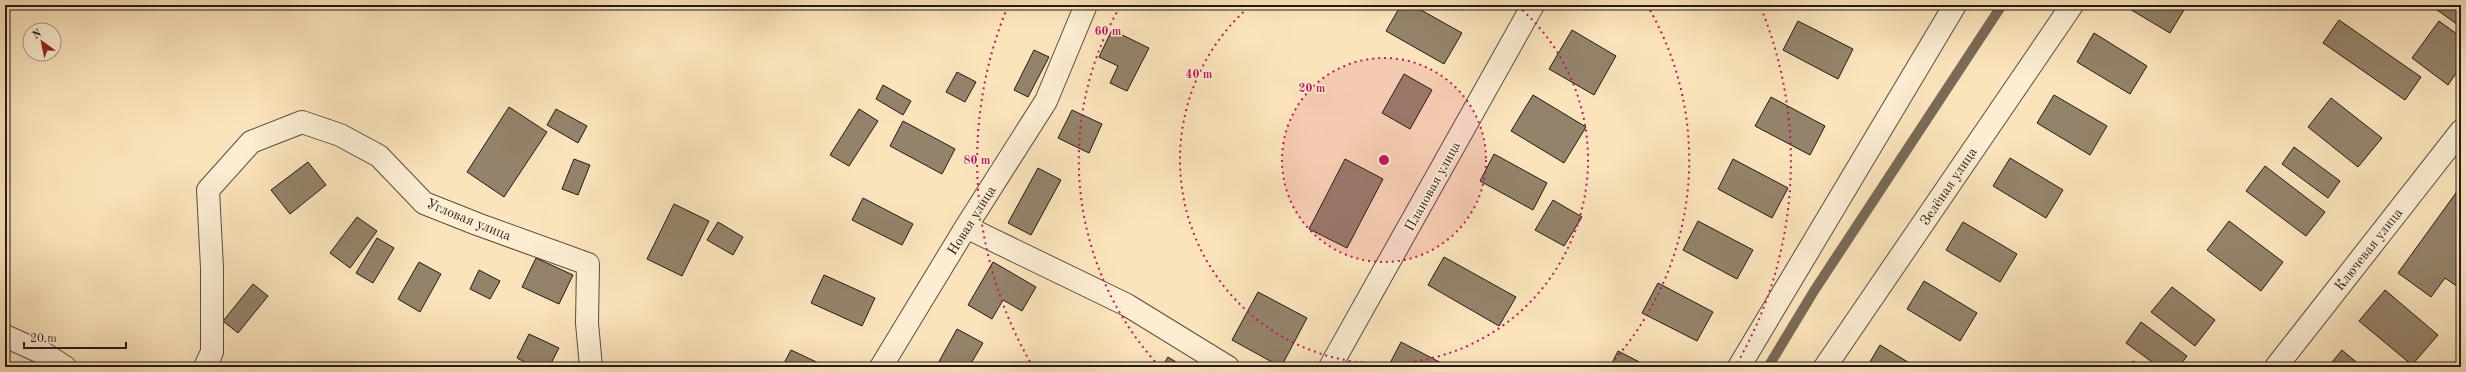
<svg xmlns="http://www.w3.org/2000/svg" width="2466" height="372" font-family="'Old Standard TT',serif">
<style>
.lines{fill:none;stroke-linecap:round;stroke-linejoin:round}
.stream{stroke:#7a6a57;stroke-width:10}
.building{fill:#94836b;stroke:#251a14}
.minor-casing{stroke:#5a4c3e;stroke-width:24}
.minor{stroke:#fcedd3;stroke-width:22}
.ring{fill:none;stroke:#c2185b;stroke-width:2;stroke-dasharray:2 4}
.labels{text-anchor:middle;stroke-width:3;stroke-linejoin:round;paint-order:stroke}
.street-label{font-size:14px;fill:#251a14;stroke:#fcedd3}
.centre{fill:#c2185b;stroke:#fcedd3;stroke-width:2}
.ring-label{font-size:12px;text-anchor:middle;font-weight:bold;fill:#c2185b;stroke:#fcedd3;stroke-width:3;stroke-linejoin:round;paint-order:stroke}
</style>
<rect width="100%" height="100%" fill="#fbe4bc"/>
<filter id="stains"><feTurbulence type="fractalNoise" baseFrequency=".005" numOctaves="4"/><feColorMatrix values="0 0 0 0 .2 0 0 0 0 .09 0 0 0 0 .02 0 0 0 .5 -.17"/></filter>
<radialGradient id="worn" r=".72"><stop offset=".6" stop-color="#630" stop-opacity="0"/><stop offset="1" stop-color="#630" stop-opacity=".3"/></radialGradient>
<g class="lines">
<path class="stream" d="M 1768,367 L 1814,291 L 2002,5"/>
</g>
<path class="building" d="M 1401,5 L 1412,5 L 1462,33 L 1444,64 L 1386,31 Z
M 2123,5 L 2187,5 L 2170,33 Z
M 2430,5 L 2461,5 L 2461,27 Z
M 2339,20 L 2421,77 L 2405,100 L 2323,43 Z
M 1798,21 L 1853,49 L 1838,79 L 1783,50 Z
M 2439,21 L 2461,37 L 2461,66 L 2448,85 L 2412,58 Z
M 1112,30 L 1149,48 L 1127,91 L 1110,83 L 1118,66 L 1099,57 Z
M 1572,30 L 1616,56 L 1594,95 L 1549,69 Z
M 2094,33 L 2147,66 L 2130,94 L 2077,62 Z
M 1034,50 L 1049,57 L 1028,97 L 1014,90 Z
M 957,72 L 976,82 L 965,102 L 946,92 Z
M 1404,74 L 1432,90 L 1410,129 L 1382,113 Z
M 883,85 L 911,101 L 903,115 L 876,99 Z
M 1533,95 L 1586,127 L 1564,163 L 1511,131 Z
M 2054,95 L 2107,126 L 2090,155 L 2037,123 Z
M 1771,97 L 1825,126 L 1810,155 L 1755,126 Z
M 2331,98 L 2382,138 L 2358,167 L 2308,127 Z
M 509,107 L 547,132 L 504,197 L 467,172 Z
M 556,109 L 587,126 L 578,143 L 547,125 Z
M 859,109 L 878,121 L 849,166 L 830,155 Z
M 1072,110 L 1102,124 L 1089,153 L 1058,138 Z
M 903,121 L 955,149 L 942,174 L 890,146 Z
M 2294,147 L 2340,181 L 2328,198 L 2282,164 Z
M 1494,154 L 1547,183 L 1533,210 L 1480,181 Z
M 2010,158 L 2063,190 L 2046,218 L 1993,186 Z
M 574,159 L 590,165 L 578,195 L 562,189 Z
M 1345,159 L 1383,179 L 1347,248 L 1309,229 Z
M 1733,159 L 1788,188 L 1772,218 L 1718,189 Z
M 308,162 L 326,185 L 290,214 L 271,190 Z
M 2265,166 L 2325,212 L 2306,236 L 2246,191 Z
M 1038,168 L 1061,180 L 1031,235 L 1008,223 Z
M 2461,186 L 2461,283 L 2458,287 L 2445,278 L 2431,297 L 2398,273 Z
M 863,198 L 913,224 L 902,245 L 852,220 Z
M 1553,200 L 1582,217 L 1564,246 L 1535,230 Z
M 674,204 L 709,221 L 682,276 L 647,259 Z
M 357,217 L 377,231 L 350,268 L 330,253 Z
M 1698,221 L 1753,250 L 1737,279 L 1683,250 Z
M 2229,221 L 2283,262 L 2261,291 L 2207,250 Z
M 718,222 L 743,237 L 733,255 L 707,240 Z
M 1963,222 L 2017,254 L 2000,282 L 1946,250 Z
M 377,238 L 394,248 L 373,283 L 356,273 Z
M 1444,257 L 1516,297 L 1499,326 L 1428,285 Z
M 536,258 L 573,275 L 559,304 L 522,287 Z
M 419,262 L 441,274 L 420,312 L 398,299 Z
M 993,262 L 1036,287 L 1022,311 L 1003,300 L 992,319 L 968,305 Z
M 479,270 L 500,281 L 490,299 L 470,289 Z
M 824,275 L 875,298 L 862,326 L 811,303 Z
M 1924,281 L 1977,313 L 1960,341 L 1907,309 Z
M 1658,283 L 1713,312 L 1697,341 L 1642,313 Z
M 253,284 L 268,296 L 238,333 L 223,321 Z
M 2172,287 L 2215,320 L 2195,346 L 2151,312 Z
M 2385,290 L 2438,335 L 2412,365 L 2359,321 Z
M 1258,292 L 1307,318 L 1281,367 L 1232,340 Z
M 2141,322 L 2187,356 L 2179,367 L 2159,367 L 2126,343 Z
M 957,329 L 983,343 L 969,367 L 936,367 Z
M 529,334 L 559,348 L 549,367 L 534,367 L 517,358 Z
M 1401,342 L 1449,367 L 1388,367 Z
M 1880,345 L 1916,367 L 1867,367 Z
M 791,350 L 827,367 L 782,367 Z
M 2342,350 L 2362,367 L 2328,367 Z
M 1618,351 L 1649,367 L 1610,367 Z
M 1168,357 L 1184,367 L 1162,367 Z
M 2133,361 L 2142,367 L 2128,367 Z"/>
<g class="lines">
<g class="minor-casing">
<path id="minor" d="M 966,227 L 1127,305 L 1228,367
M 5,336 L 45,354 L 65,367
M 205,367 L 212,352 L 212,268 L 208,190 L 251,142 L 302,122 L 340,135 L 379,156 L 424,203 L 477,224 L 588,264 L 587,323 L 591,367
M 881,367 L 966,227 L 1046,101 L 1086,5
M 1330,367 L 1533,5
M 1739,367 L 1955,5
M 1825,367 L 2072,5
M 2276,367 L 2461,131"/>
</g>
<use href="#minor" class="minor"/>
</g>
<circle cx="1384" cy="160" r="102" fill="#c2185b" fill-opacity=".12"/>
<g class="ring">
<circle cx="1384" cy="160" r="102"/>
<path d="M1518 6A204 204 0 1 1 1250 6"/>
<path d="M1159 366A305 305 0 0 1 1121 5M1647 5A305 305 0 0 1 1609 366"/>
<path d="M1033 367A407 407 0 0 1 1007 8M1761 8A407 407 0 0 1 1735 367"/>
</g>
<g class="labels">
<g class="street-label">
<text transform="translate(1432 186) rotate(-61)" y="5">Плановая улица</text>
<text transform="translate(1948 186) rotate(-56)" y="5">Зелёная улица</text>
<text transform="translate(469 219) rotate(22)" y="5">Угловая улица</text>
<text transform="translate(971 220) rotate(-58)" y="5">Новая улица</text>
<text transform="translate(2368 249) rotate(-52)" y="5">Ключевая улица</text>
</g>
</g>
<circle cx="1384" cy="160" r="6" class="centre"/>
<g class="ring-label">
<text x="1108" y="35">60 m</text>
<text x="1199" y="78">40 m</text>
<text x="1312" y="92">20 m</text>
<text x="977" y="164">80 m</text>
</g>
<rect width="2466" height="372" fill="none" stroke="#fbe4bc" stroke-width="20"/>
<rect x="6" y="6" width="2454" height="360" fill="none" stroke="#251a14" stroke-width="2"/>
<rect x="10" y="10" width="2446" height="352" fill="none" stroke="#251a14"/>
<g transform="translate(42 42) rotate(327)"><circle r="19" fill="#fcedd3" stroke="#a69987"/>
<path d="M0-3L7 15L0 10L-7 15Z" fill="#8f2418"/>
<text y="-6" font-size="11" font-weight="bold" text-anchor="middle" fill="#251a14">N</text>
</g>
<path d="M24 342v6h102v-6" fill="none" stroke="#251a14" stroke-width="2"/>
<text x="30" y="342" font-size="12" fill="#251a14" stroke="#fcedd3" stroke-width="3" paint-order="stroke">20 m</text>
<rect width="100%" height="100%" filter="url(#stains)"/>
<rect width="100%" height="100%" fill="url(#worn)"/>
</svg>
